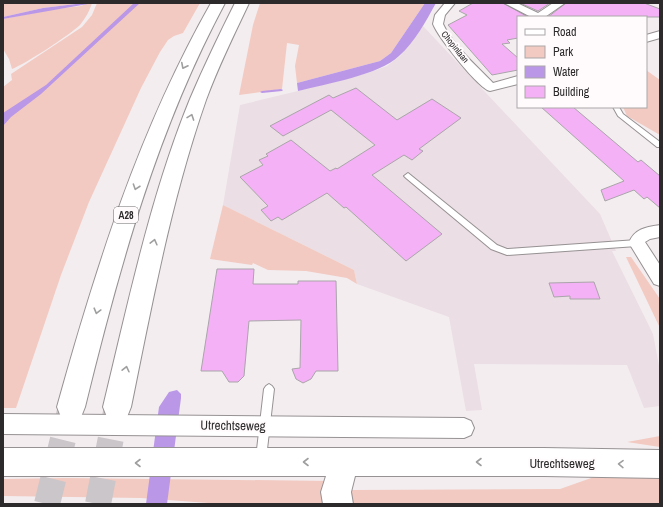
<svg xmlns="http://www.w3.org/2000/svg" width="663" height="507" font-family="'Archivo Narrow',sans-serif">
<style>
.built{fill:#ebdee4}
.green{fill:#f2cac1}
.water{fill:#ba97e7}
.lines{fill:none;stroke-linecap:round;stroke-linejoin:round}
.stream{fill:#ba97e7;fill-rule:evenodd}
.building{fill:#f5b1f6;stroke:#a9a5a9}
.motorway-tunnel{stroke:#cbc6c9;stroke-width:26;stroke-dasharray:26 14;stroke-linecap:butt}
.service-casing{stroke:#969193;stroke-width:2}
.minor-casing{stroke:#969193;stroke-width:2}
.secondary-casing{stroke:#969193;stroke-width:2}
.motorway-casing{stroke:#969193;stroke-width:2}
.service{fill:#fff;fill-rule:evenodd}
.minor{fill:#fff;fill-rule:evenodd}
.secondary{fill:#fff;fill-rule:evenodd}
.motorway{fill:#fff;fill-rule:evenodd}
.oneway{stroke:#a09fa0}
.labels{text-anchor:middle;stroke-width:4;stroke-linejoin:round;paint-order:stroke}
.far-street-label{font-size:9px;fill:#2c2a2b;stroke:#fffbfd}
.shield{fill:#fffbfd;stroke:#6b696a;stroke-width:1}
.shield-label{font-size:10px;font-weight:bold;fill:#2c2a2b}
.near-street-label{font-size:13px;fill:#2c2a2b;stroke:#fffbfd}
</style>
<rect width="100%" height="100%" fill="#f3edf0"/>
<path class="built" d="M 423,26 L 600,214 L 616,251 L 612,251 L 653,334 L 660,371 L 660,406 L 644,408 L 627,365 L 474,364 L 482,410 L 466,411 L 449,317 L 357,284 L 354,270 L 223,205 L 240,105 L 298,91 L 371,72 L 387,66 L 400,56 Z"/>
<path class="green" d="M 3,3 L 84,3 L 43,8 L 3,17 Z
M 88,3 L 92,3 C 90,10 85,19 80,25 C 68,36 27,63 12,69 L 9,59 L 3,49 L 3,19 L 49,10 L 81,6 Z
M 97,3 L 200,3 L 183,33 L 174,36 L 168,40 L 160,52 L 141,88 L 89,202 L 61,275 L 16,408 L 3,408 L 3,87 L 12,80 L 11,74 L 82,27 L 92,15 Z
M 260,3 L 425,3 L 391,53 L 380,61 L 297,83 L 295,66 L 299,45 L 287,43 L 282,89 L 239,95 L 253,25 Z
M 646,70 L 660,80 L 660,135 L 627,116 L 623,107 L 646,107 Z
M 223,205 L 354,270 L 357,284 L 347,278 L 306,271 L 268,270 L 253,263 L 252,265 L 210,259 Z
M 626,257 L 631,257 L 660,299 L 660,328 Z
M 660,436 L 660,447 L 627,442 Z
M 594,477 L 660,478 L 660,504 L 345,504 L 351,490 L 560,489 Z
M 66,478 L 333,481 L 327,504 L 222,504 L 141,498 L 3,496 L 3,479 Z"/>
<path class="water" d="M 84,3 L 88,4 L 3,19 L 3,17 L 43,8 Z
M 134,3 L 140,3 L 41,94 L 11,117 L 3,126 L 3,113 L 46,85 Z
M 425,3 L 436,3 C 426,21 415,42 399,56 C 379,75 326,84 298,91 L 297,83 L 380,61 L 391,53 Z
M 177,390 L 181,394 L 181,398 L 167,504 L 146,504 L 159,407 L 169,392 Z"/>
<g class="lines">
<path class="stream" d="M 281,89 L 283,90 L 282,91 L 262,93 L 260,92 L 262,91 Z"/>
</g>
<path class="building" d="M 473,3 L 503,3 L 528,17 L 518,17 L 518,38 L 507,40 L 510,43 L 502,44 L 518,58 L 518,70 L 492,75 L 448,25 L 467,15 L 459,11 Z
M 520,3 L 550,3 L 538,11 Z
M 566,3 L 644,3 L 660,9 L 660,17 L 548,17 Z
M 356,88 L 397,120 L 432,99 L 461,118 L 419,149 L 423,151 L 412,160 L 404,155 L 372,175 L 442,234 L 406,261 L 346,207 L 344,208 L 327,193 L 282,220 L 278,217 L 271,221 L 261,210 L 268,206 L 240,177 L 263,165 L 259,160 L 268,156 L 266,154 L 291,140 L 330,171 L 336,168 L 337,169 L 375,145 L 331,110 L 283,136 L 270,126 L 329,95 L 333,98 Z
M 541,107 L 573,107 L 638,162 L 641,160 L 660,176 L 660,208 L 647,197 L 644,199 L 634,190 L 605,201 L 601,190 L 624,181 Z
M 217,269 L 254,269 L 253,284 L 298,284 L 298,281 L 336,281 L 338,371 L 316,371 L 311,379 L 303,383 L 296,379 L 292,369 L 300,368 L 301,320 L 249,321 L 244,376 L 238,382 L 229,382 L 222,371 L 201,371 Z
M 594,282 L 600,299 L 570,299 L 570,296 L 554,297 L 549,283 Z"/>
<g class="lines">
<path class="motorway-tunnel" d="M 47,504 L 71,407
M 98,504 L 117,407"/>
<g class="service-casing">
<path id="service" d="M 613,107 L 619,107 L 623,114 L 660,142 L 660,147 L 657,147 L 618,116 Z
M 408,173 L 497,245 L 507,249 L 637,240 L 640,241 L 641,243 L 640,245 L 637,246 L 507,255 L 491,249 L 406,178 L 404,176 Z
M 269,384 L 272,386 L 274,389 L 266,458 L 265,462 L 261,463 L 257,462 L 256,458 L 264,389 L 266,386 Z"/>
</g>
<g class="minor-casing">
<path id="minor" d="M 445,3 L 455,3 L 445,15 L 443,24 C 453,46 476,65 493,83 L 518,76 L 518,84 L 490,91 C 478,88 438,37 433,24 L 435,15 Z
M 504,3 L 517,3 L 538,13 L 553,3 L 565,3 L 545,17 L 531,17 Z
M 660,31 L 660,38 L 646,42 L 646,35 Z
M 660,225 L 660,237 L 650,239 L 645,242 L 660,265 L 660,286 L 654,284 L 629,243 C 634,229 646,227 660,225 Z
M 3,414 L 464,418 L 471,421 L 474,428 L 471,435 L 464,438 L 3,434 Z"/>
</g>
<g class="secondary-casing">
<path id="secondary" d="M 3,448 L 544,448 L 660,450 L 660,478 L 544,476 L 355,476 L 351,492 L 353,504 L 323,504 L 321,492 L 326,476 L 3,476 Z"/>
</g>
<g class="motorway-casing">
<path id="motorway" d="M 211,3 L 225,3 C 157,130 119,268 85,407 L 81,417 L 71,421 L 61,417 L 57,407 C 96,267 139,130 211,3 Z
M 235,3 L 249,3 C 234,35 218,67 206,100 C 171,200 152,304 131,407 L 127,417 L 117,421 L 107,417 L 103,407 C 128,304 150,197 190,99 C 204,66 219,35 235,3 Z"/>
</g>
<use href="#service" class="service"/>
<use href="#minor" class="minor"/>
<use href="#secondary" class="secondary"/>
<use href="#motorway" class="motorway"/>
</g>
<defs><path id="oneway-chevron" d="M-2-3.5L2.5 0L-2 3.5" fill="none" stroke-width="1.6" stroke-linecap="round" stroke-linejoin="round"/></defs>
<g class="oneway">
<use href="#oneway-chevron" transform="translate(184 66) rotate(117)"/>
<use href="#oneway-chevron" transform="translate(191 117) rotate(-70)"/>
<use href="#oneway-chevron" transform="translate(136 187) rotate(109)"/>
<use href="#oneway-chevron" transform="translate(154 242) rotate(-76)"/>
<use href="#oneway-chevron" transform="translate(97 311) rotate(105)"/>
<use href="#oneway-chevron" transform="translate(126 369) rotate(-77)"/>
<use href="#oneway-chevron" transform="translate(306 462) rotate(180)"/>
<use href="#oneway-chevron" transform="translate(479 462) rotate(-180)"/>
<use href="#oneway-chevron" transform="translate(138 463) rotate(-180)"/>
<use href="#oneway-chevron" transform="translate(621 464) rotate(-179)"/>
</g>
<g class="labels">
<g class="far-street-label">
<text transform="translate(455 47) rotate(51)" y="3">Chopinlaan</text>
</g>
<rect class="shield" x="114" y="207" width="24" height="16" rx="3"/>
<g class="shield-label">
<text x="126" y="219">A28</text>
</g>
<g class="near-street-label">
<text transform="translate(233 425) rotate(1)" y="5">Utrechtseweg</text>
<text x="562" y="468">Utrechtseweg</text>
</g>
</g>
<rect width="663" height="507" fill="none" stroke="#2c2a2b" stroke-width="8"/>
<rect x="517" y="16" width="130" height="92" fill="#fffbfd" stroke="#aba7a9"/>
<rect x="525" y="29" width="20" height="6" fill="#ffffff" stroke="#aba7a9"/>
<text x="553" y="36" font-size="12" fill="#2c2a2b">Road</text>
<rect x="525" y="46" width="20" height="12" fill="#f2cac1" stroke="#aba7a9"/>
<text x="553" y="56" font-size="12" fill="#2c2a2b">Park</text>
<rect x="525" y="66" width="20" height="12" fill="#ba97e7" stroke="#aba7a9"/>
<text x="553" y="76" font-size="12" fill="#2c2a2b">Water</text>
<rect x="525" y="86" width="20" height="12" fill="#f5b1f6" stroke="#aba7a9"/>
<text x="553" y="96" font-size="12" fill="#2c2a2b">Building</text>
</svg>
